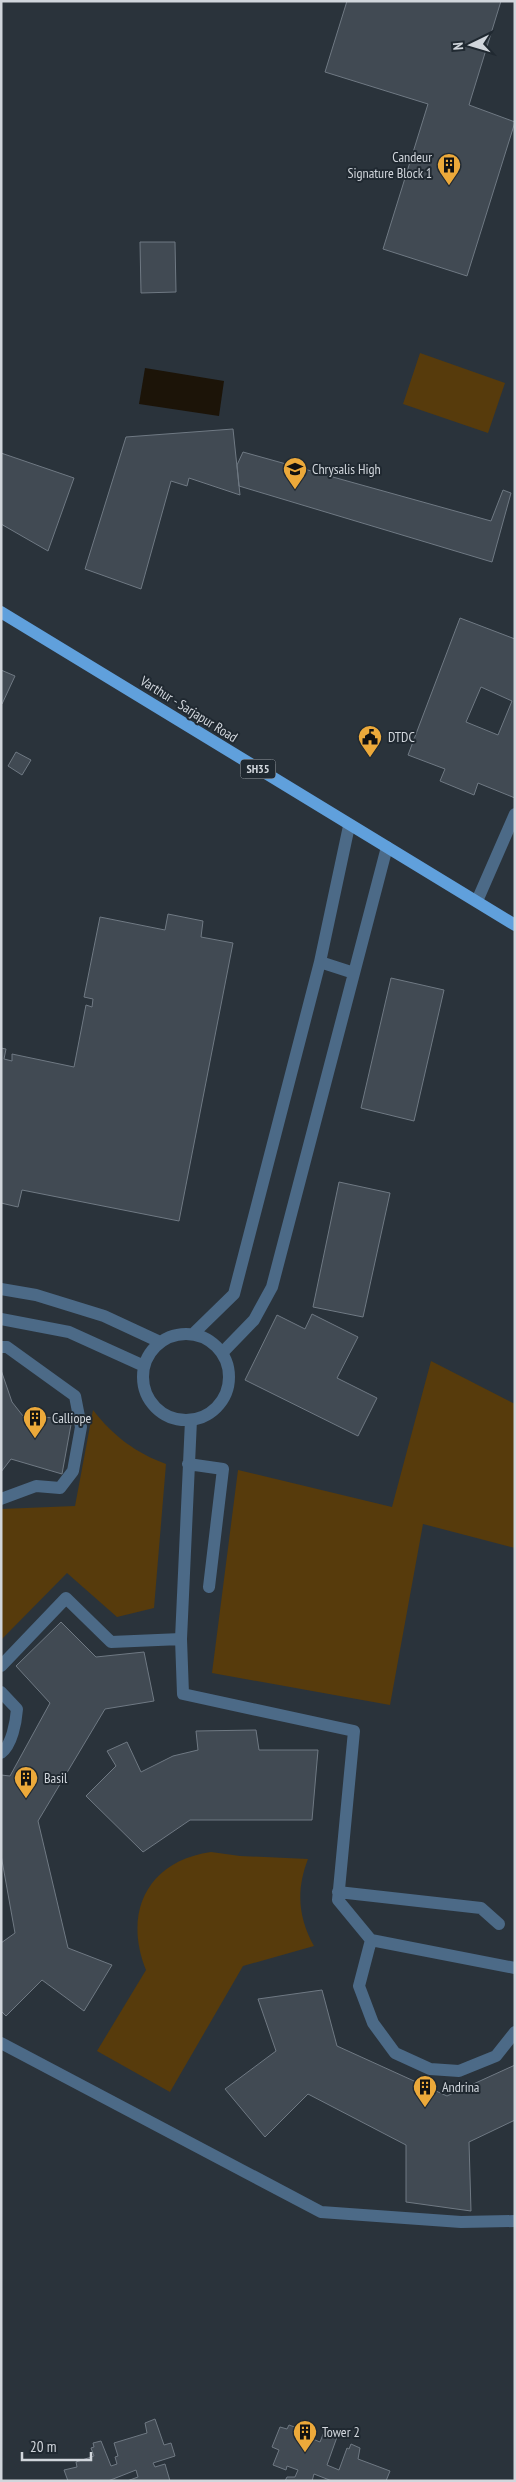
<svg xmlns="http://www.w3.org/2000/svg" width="516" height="2482" font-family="'PT Sans Narrow',sans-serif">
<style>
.green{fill:#573b0c}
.water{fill:#1c1408}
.building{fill:#414a53;stroke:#6f7983;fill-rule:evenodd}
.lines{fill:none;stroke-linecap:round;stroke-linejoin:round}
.minor{stroke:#4c6a87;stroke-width:12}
.major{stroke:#60a0dc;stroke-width:12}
.labels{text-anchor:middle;stroke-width:4;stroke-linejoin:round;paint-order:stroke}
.shield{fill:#202931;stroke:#9ca2a9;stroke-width:1}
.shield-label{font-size:12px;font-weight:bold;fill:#d1d6dc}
.poi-label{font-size:14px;fill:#d1d6dc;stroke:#202931;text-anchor:start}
.street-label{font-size:14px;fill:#d1d6dc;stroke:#202931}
</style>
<rect width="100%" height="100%" fill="#2a333b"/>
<path class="green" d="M 420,353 L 505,383 L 488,433 L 403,404 Z
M 431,1361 L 515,1404 L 515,1548 L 423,1524 L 390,1705 L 212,1673 L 238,1470 L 392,1507 Z
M 93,1410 C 113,1436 136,1453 166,1464 L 154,1608 L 117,1617 L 67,1573 L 1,1640 L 1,1509 L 75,1506 Z
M 211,1852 L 240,1856 L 308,1859 C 296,1890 298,1917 314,1946 L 243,1966 L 170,2092 L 97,2051 L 146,1970 C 123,1913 147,1861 211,1852 Z"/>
<path class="water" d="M 145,368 L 224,381 L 219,416 L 139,404 Z"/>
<path class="building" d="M 347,1 L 501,1 L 469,105 L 515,122 L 467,276 L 383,249 L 428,104 L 325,72 Z
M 140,242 L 175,242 L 176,292 L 141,293 Z
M 233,429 L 240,495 L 189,478 L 187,486 L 171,481 L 141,589 L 85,569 L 126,437 Z
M 243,452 L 491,521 L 503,490 L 511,493 L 492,562 L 239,486 L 237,465 Z
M 1,453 L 74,478 L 48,551 L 1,524 Z
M 460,618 L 515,639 L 515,798 L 478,783 L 474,795 L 440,781 L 445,769 L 408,755 ZM 481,687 L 512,701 L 498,735 L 466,722 Z
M 1,670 L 15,676 L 2,704 L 1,704 Z
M 16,752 L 31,760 L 22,775 L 8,766 Z
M 168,914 L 203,921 L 201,937 L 233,943 L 179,1221 L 22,1190 L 18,1207 L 1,1203 L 1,1048 L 6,1049 L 4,1059 L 12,1061 L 12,1054 L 74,1067 L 86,1005 L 92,1007 L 93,999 L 84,997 L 100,917 L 165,930 Z
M 391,978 L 444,990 L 414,1121 L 361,1108 Z
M 339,1182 L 390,1193 L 363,1317 L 313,1307 Z
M 312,1314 L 358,1337 L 337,1378 L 377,1398 L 358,1436 L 245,1380 L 277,1315 L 305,1329 Z
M 1,1370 L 12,1402 L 23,1416 L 72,1419 L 62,1474 L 11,1459 L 1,1472 Z
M 61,1622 L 96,1657 L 144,1652 L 154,1701 L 105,1709 L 38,1821 L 68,1948 L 112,1965 L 84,2011 L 42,1980 L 6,2016 L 1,2011 L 1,1943 L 15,1933 L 1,1855 L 1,1775 L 10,1776 L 50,1703 L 16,1666 Z
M 256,1730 L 259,1750 L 318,1750 L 312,1820 L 190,1820 L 143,1852 L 86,1796 L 116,1766 L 107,1751 L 127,1742 L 141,1772 L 173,1756 L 198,1750 L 196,1731 Z
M 322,1990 L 337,2046 L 447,2096 L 515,2065 L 515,2120 L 469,2142 L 471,2211 L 406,2202 L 406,2145 L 308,2094 L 265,2137 L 225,2089 L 276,2051 L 258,1999 Z
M 155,2419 L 164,2445 L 171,2443 L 175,2456 L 153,2463 L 155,2467 L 165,2464 L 170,2481 L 127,2481 L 138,2477 L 136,2470 L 108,2481 L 68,2481 L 64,2470 L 77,2467 L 76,2462 L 94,2456 L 91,2448 L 94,2447 L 93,2443 L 101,2441 L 111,2466 L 117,2464 L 115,2457 L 118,2456 L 114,2443 L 147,2433 L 145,2423 Z
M 289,2425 L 300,2429 L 298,2433 L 320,2442 L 324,2432 L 337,2437 L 327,2465 L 339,2470 L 347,2448 L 349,2449 L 351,2444 L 360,2448 L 358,2459 L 390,2471 L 386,2481 L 332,2481 L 314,2474 L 312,2481 L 285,2481 L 287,2477 L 295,2477 L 298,2470 L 287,2466 L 286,2470 L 273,2465 L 279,2450 L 272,2447 L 280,2427 L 287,2429 Z"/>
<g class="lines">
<path class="minor" d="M 477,901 L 515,814
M 320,962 L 354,973
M 1,1289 L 36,1295 L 104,1316 L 160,1342
M 1,1319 L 69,1332 L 144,1366
M143 1377a43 43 0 1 1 86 0a43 43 0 1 1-86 0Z
M 193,1334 L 234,1294 L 320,962 L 349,826
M 1,1347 L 7,1347 L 75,1396 L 81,1427 L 73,1471 L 60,1488 L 36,1486 L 1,1499
M 222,1353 L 254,1320 L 272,1287 L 387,847
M 191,1420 L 181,1639 L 183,1694 L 354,1731 L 338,1900 L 371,1940 L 515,1968
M 188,1464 L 223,1469 L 209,1587
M 1,1666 L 66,1598 L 111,1642 L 181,1639
M 1,1692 L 17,1709 C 16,1722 12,1745 1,1753
M 338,1892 L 481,1908 L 499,1924
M 371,1940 L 359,1986 L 373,2023 L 395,2053 L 430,2069 L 459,2071 L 496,2056 L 515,2032
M 1,2043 L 321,2212 L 461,2222 L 515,2221"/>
<path class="major" d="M 1,612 L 515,925"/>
</g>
<defs>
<g id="building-pin" transform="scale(1.25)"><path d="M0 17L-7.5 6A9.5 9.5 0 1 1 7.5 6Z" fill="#eca93a" stroke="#202931"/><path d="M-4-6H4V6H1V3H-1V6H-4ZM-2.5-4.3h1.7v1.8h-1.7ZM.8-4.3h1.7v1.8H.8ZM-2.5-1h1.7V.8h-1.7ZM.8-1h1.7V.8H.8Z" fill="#111"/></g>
<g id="school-pin" transform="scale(1.25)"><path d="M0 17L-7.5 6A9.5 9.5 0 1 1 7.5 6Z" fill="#eca93a" stroke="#202931"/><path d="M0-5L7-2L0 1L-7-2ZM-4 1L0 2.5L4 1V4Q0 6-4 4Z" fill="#111"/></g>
<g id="civic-pin" transform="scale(1.25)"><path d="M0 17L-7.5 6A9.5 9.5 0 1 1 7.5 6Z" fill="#eca93a" stroke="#202931"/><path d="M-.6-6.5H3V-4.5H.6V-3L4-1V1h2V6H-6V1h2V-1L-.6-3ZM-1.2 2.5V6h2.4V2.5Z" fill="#111"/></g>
</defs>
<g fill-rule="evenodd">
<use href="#building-pin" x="449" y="165"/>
<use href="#school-pin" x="295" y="469"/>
<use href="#civic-pin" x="370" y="737"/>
<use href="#building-pin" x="35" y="1418"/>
<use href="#building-pin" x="26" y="1778"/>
<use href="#building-pin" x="425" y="2087"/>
<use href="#building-pin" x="305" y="2432"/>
</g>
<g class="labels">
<rect class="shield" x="240.5" y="759.5" width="35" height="19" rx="4"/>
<g class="shield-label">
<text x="258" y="773">SH35</text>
</g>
<g class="poi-label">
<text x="432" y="162" text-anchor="end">Candeur<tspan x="432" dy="16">Signature Block 1</tspan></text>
<text x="312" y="474">Chrysalis High</text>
<text x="388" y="742">DTDC</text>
<text x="52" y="1423">Calliope</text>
<text x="44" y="1783">Basil</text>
<text x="442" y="2092">Andrina</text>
<text x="322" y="2437">Tower 2</text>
</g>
<g class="street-label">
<text transform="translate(189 709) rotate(32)" y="5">Varthur - Sarjapur Road</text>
</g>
</g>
<rect width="516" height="2482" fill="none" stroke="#d1d6dc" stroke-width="5"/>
<g transform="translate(471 45) rotate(265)" stroke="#202931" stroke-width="4" paint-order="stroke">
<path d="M0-4L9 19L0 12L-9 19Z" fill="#d1d6dc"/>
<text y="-8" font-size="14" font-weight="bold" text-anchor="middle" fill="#d1d6dc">N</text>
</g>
<path d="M22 2452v8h69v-8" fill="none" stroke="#d1d6dc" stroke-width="2.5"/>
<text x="30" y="2452" font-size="15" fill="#d1d6dc" stroke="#202931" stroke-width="4" paint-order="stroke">20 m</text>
</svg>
